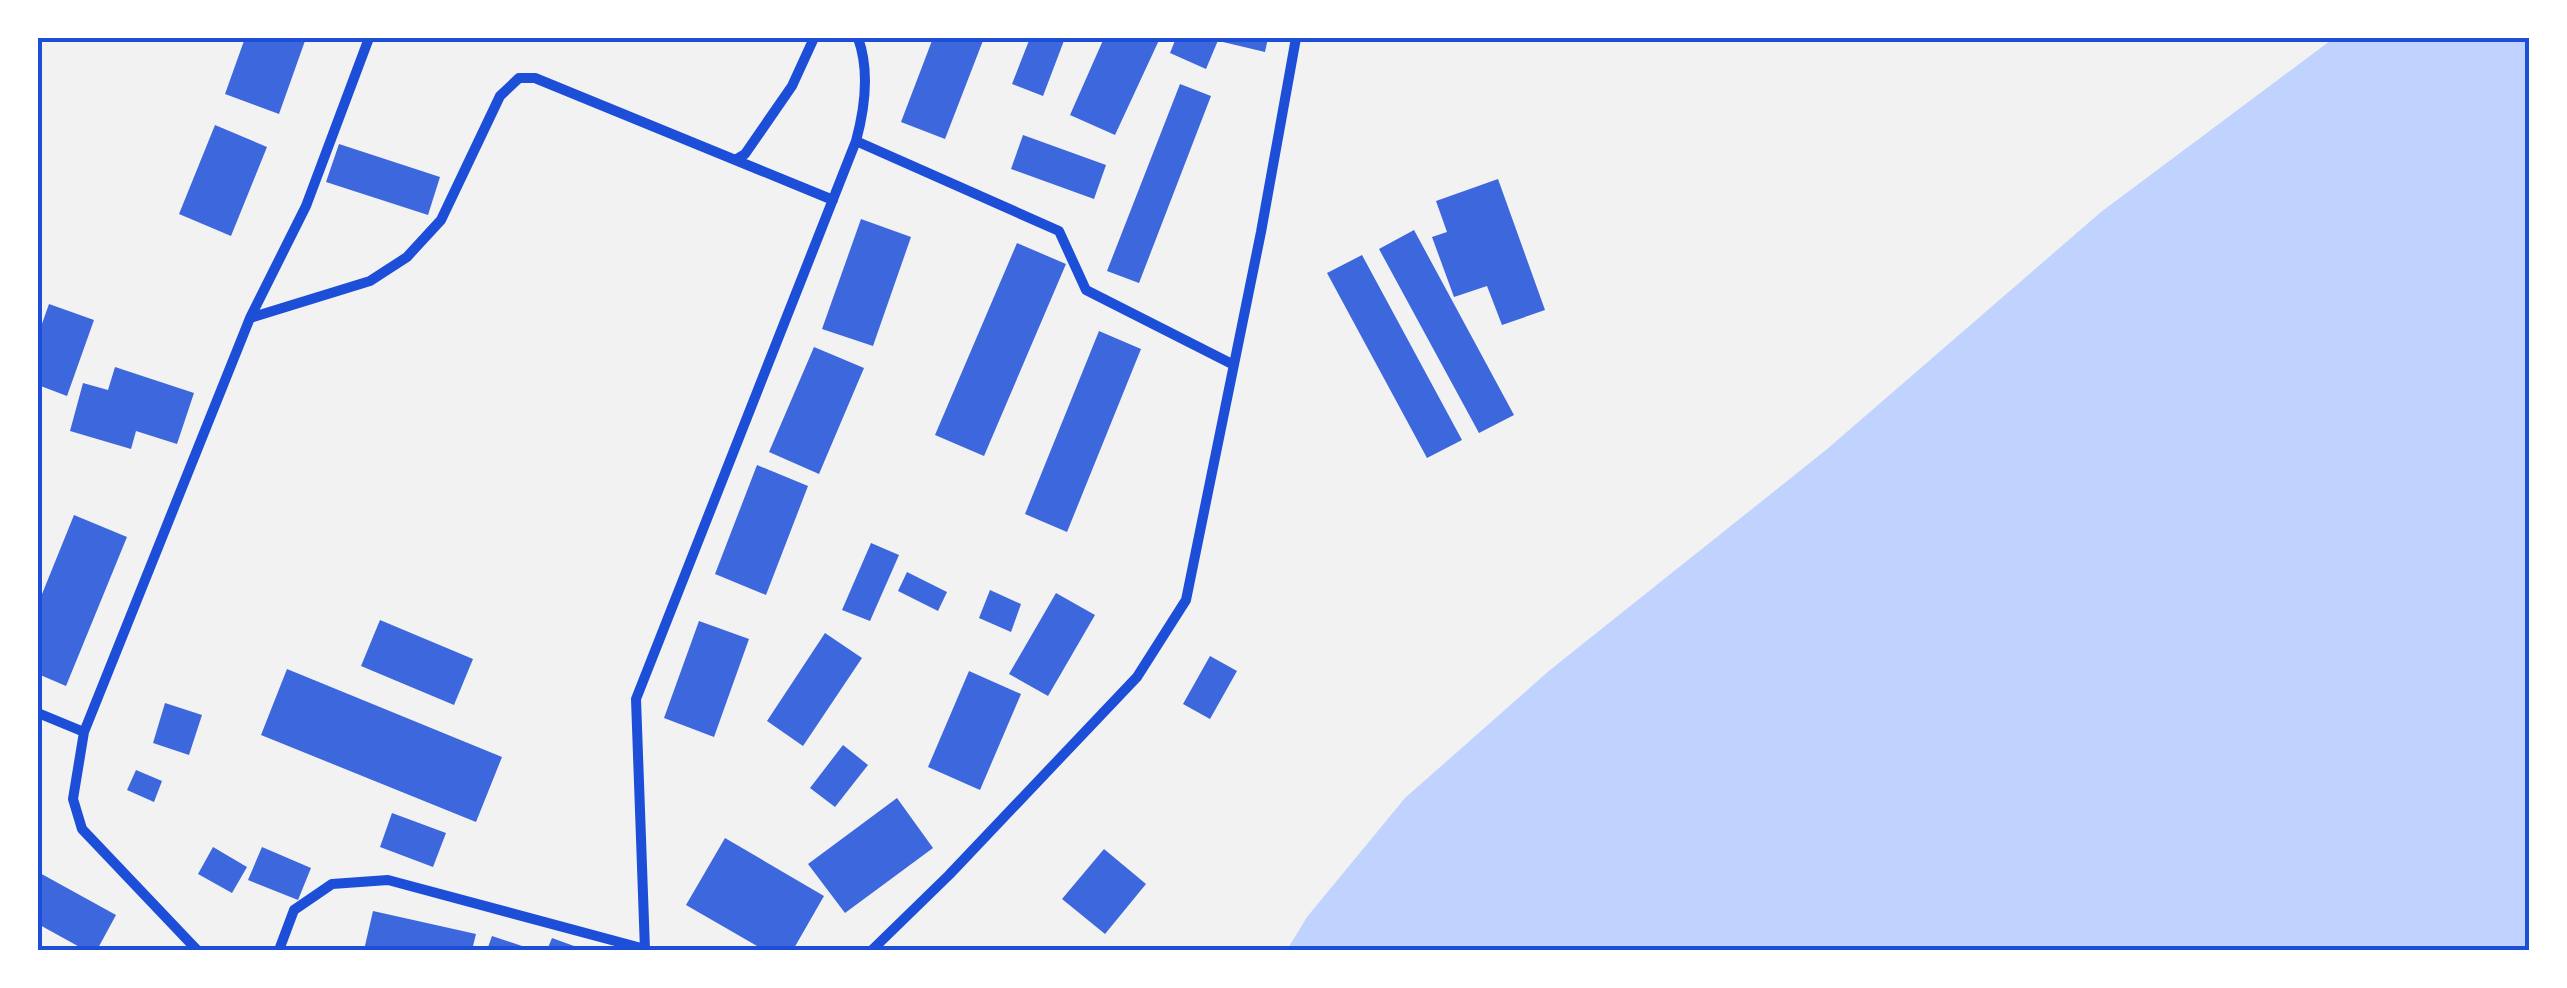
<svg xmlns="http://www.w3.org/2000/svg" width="2567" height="988" font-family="Ubuntu,sans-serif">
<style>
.water{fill:#bfd3fe}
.building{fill:#3d67dc}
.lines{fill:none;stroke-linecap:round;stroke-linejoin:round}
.minor{stroke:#1d4ed8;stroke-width:10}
.neatline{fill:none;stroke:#1d4ed8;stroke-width:4}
</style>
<rect width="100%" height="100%" fill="#f2f2f2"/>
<path class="water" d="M 2334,38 L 2529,38 L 2529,950 L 1287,950 L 1307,917 L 1405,798 L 1550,670 L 1826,450 L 2101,212 Z"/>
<path class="building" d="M 245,38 L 306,38 L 279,114 L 225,94 Z
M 933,38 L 984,38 L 945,139 L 901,122 Z
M 1030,38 L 1065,38 L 1043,96 L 1012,84 Z
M 1104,38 L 1160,38 L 1115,135 L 1070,115 Z
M 1176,38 L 1219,38 L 1206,69 L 1170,53 Z
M 1224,38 L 1268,38 L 1265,52 L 1223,42 Z
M 1180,84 L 1211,96 L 1139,283 L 1107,271 Z
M 215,125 L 267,147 L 231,236 L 179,214 Z
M 1023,135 L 1106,165 L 1094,199 L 1011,169 Z
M 339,144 L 440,177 L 428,215 L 326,182 Z
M 1498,179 L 1545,310 L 1502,325 L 1487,286 L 1454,297 L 1432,237 L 1447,232 L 1436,201 Z
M 861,219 L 911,237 L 873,346 L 822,329 Z
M 1414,230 L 1514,415 L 1479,433 L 1379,249 Z
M 1017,243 L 1066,264 L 984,456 L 935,435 Z
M 1362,255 L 1462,440 L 1427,458 L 1327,273 Z
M 49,304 L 94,320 L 67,396 L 38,385 L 38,335 Z
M 1099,331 L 1141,349 L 1067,532 L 1025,514 Z
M 814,347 L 864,368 L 819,474 L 769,452 Z
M 115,367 L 194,393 L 177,444 L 136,431 L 131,449 L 70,431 L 83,383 L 108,390 Z
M 757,465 L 808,486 L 766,595 L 715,574 Z
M 74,515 L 127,537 L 66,686 L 38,674 L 38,604 Z
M 871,543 L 899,555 L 870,621 L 842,610 Z
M 907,572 L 947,592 L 938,611 L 898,591 Z
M 990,590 L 1021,604 L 1011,632 L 979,618 Z
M 1056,593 L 1095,615 L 1048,696 L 1009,674 Z
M 380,620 L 473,659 L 454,705 L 361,666 Z
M 699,621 L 749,639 L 714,737 L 664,718 Z
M 825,633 L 862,658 L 803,746 L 767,721 Z
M 1210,656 L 1237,671 L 1210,719 L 1183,704 Z
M 287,669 L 502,757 L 476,822 L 261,735 Z
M 969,671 L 1021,694 L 980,790 L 928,767 Z
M 165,703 L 202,715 L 189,755 L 153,743 Z
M 843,745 L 868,765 L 835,807 L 810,788 Z
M 136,770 L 162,781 L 154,802 L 127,790 Z
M 897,798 L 933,848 L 845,913 L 808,864 Z
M 392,813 L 446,833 L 433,867 L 380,847 Z
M 725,838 L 824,896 L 793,950 L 764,950 L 686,905 Z
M 213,847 L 247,867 L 232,893 L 198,874 Z
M 262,847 L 311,868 L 298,900 L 248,880 Z
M 1104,849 L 1146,884 L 1105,934 L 1062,899 Z
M 38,872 L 116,915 L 97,950 L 85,950 L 38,924 Z
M 373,911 L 476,934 L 472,950 L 364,950 Z
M 492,936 L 522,946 L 520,950 L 487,950 Z
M 552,938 L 585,950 L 547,950 Z"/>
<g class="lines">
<path class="minor" d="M 856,141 L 1059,231 L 1086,290 L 1234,365
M 735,160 L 745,154 L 792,86 L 814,38
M 250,318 L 370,281 L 407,257 L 441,220 L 500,96 L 519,78 L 535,78 L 833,200
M 38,713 L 84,732
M 197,950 L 82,829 L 73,799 L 84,732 L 250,318 L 306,206 L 369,38
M 279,950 L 294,910 L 332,884 L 388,880 L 645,949
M 645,950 L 636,699 L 856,141 C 865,108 870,71 858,38
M 872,950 L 949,875 L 1137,677 L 1186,600 L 1261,232 L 1296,38"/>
</g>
<rect width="2567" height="988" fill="none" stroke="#ffffff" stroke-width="80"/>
<rect x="40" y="40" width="2487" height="908" class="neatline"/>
</svg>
